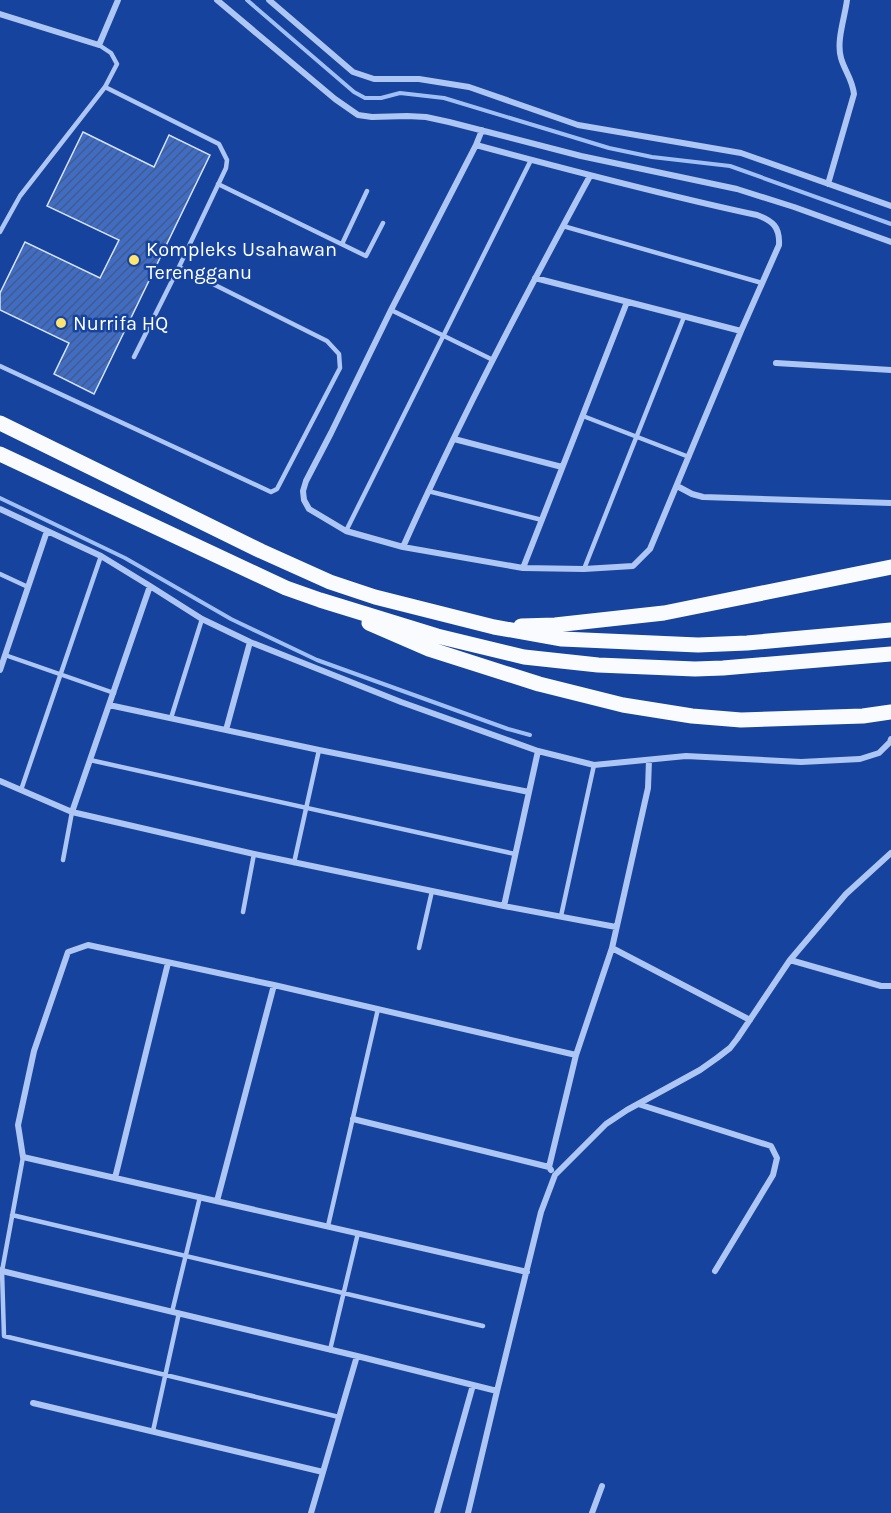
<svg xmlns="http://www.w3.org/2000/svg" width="891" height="1513" font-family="Karla,sans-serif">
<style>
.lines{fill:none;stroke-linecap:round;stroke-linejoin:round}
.stream{stroke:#a0bff5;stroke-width:4}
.building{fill:url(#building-hatch);stroke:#d5e3fd;stroke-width:1.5}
.service{stroke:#adc6f3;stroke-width:4.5}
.minor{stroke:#adc6f3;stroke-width:6}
.primary{stroke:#f9fbff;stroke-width:15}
.poi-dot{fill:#ffe46f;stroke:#16439d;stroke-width:2}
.labels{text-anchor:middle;stroke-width:5;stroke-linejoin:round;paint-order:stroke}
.poi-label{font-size:20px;fill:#fff;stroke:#16439d;text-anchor:start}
</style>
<defs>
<pattern id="building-hatch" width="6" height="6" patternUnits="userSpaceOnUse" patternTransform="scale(1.5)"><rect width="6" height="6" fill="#3f6cc4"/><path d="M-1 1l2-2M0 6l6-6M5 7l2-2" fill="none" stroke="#465a82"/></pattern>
</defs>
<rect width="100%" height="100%" fill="#16439d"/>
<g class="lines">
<path class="stream" d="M 247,0 L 354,92 L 365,98 L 381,98 L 400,93 L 444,98 L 609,148 L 652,157 L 730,166 L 891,224
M 0,498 L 125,558 L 231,619 L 317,660 L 508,729 L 530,735"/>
</g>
<path class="building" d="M 83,132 L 154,167 L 169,135 L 210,155 L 94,394 L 54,374 L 69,343 L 0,310 L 0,293 L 25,242 L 100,278 L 119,240 L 47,206 Z"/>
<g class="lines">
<path class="service" d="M 218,184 L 366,256 L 383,223
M 563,226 L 762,283
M 0,232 L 20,196 L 105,87 L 117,64 L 111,53 L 99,45
M 342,244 L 367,191
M 391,310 L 493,360
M 134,357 L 179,267
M 0,366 L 271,492 L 277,489 L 340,368 L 339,354 L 327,341 L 179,267 L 226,168 L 227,160 L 219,144 L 105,87
M 583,416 L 689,457
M 428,491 L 542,520
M 346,531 L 531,160
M 584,569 L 684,317
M 0,574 L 28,587
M 5,655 L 114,693
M 171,718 L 202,619
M 90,760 L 515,854
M 21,790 L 101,556
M 63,860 L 72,812
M 294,863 L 319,750
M 243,912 L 254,854
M 561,916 L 594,765
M 419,948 L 432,891
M 23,1157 L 2,1271 L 4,1336 L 339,1417
M 12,1215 L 483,1326
M 328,1226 L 378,1009
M 172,1312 L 200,1197
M 330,1350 L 358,1233
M 153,1431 L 179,1313"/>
<path class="minor" d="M 217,0 L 335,99 L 358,115 L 372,117 L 407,116 L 426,117 L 449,122 L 581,156 L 737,189 L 794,207 L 891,242
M 269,0 L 353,72 L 374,79 L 419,79 L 469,87 L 578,125 L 741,153 L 891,206
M 0,14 L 99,45 L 118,0
M 476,145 C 569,170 663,195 757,215 C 773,221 780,227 779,245 L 741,331 L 650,549 L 633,566 L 584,569 L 523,568 L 403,547 L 346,531 L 309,509 L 304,500 L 303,491 L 306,481 L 331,433 L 391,310 L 476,145 L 482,130
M 828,184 L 854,94 C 852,78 845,72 841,58 C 836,41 845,17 847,0
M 535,278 L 741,331
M 776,363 L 891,370
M 454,439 L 562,467
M 677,486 L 692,494 L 703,497 L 891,503
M 0,509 L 101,556 L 150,586 L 202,619 L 250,642 L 401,702 L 538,751 L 594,765 L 686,756 L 801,762 L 860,759 L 879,753 L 890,742 L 891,739
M 403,547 C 459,421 524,298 590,176
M 523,568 L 627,302
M 0,670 L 47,531
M 109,705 L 319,750 L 529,792
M 226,730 L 250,642
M 0,781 L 72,812 L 254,854 L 504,906 L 616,927
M 72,812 L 150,586
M 504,906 L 538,751
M 612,948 L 750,1020
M 790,960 L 881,986 L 891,986
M 638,1104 L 771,1146 L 777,1158 L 773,1175 L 715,1271
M 353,1119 L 549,1167 L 551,1170
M 549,1167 L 576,1055 L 612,948 L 648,788 L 649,760
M 115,1178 L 168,963
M 217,1201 L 274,985
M 0,1270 L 2,1271 L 357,1356 L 497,1391
M 527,1272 L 23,1157 L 18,1125 L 34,1051 L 68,952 L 88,945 L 274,985 L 576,1055
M 33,1403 L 323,1472
M 311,1513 L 357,1356
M 437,1513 L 473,1385
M 468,1513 L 497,1391 L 541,1212 L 555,1175 L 606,1124 L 627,1110 L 700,1070 L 717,1058 L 730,1048 L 737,1039 L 790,960 L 846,894 L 891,853
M 592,1513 L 602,1486"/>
<path class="primary" d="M 0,423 L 261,551 L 330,582 L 375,597 L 494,627 L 562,639 L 698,645 L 747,643 L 891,630
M 0,454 L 286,588 L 320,600 L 437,636 L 524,657 L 598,665 L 695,669 L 723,668 L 891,654
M 369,623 L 429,649 L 539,684 L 623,705 L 692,716 L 741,720 L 863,716 L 891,712
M 521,626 L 555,625 L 664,613 L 891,567"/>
</g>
<g class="poi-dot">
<circle cx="134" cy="260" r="6"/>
<circle cx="61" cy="323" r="6"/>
</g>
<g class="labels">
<g class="poi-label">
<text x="146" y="256">Kompleks Usahawan<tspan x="146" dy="23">Terengganu</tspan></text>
<text x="73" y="330">Nurrifa HQ</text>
</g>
</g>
</svg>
